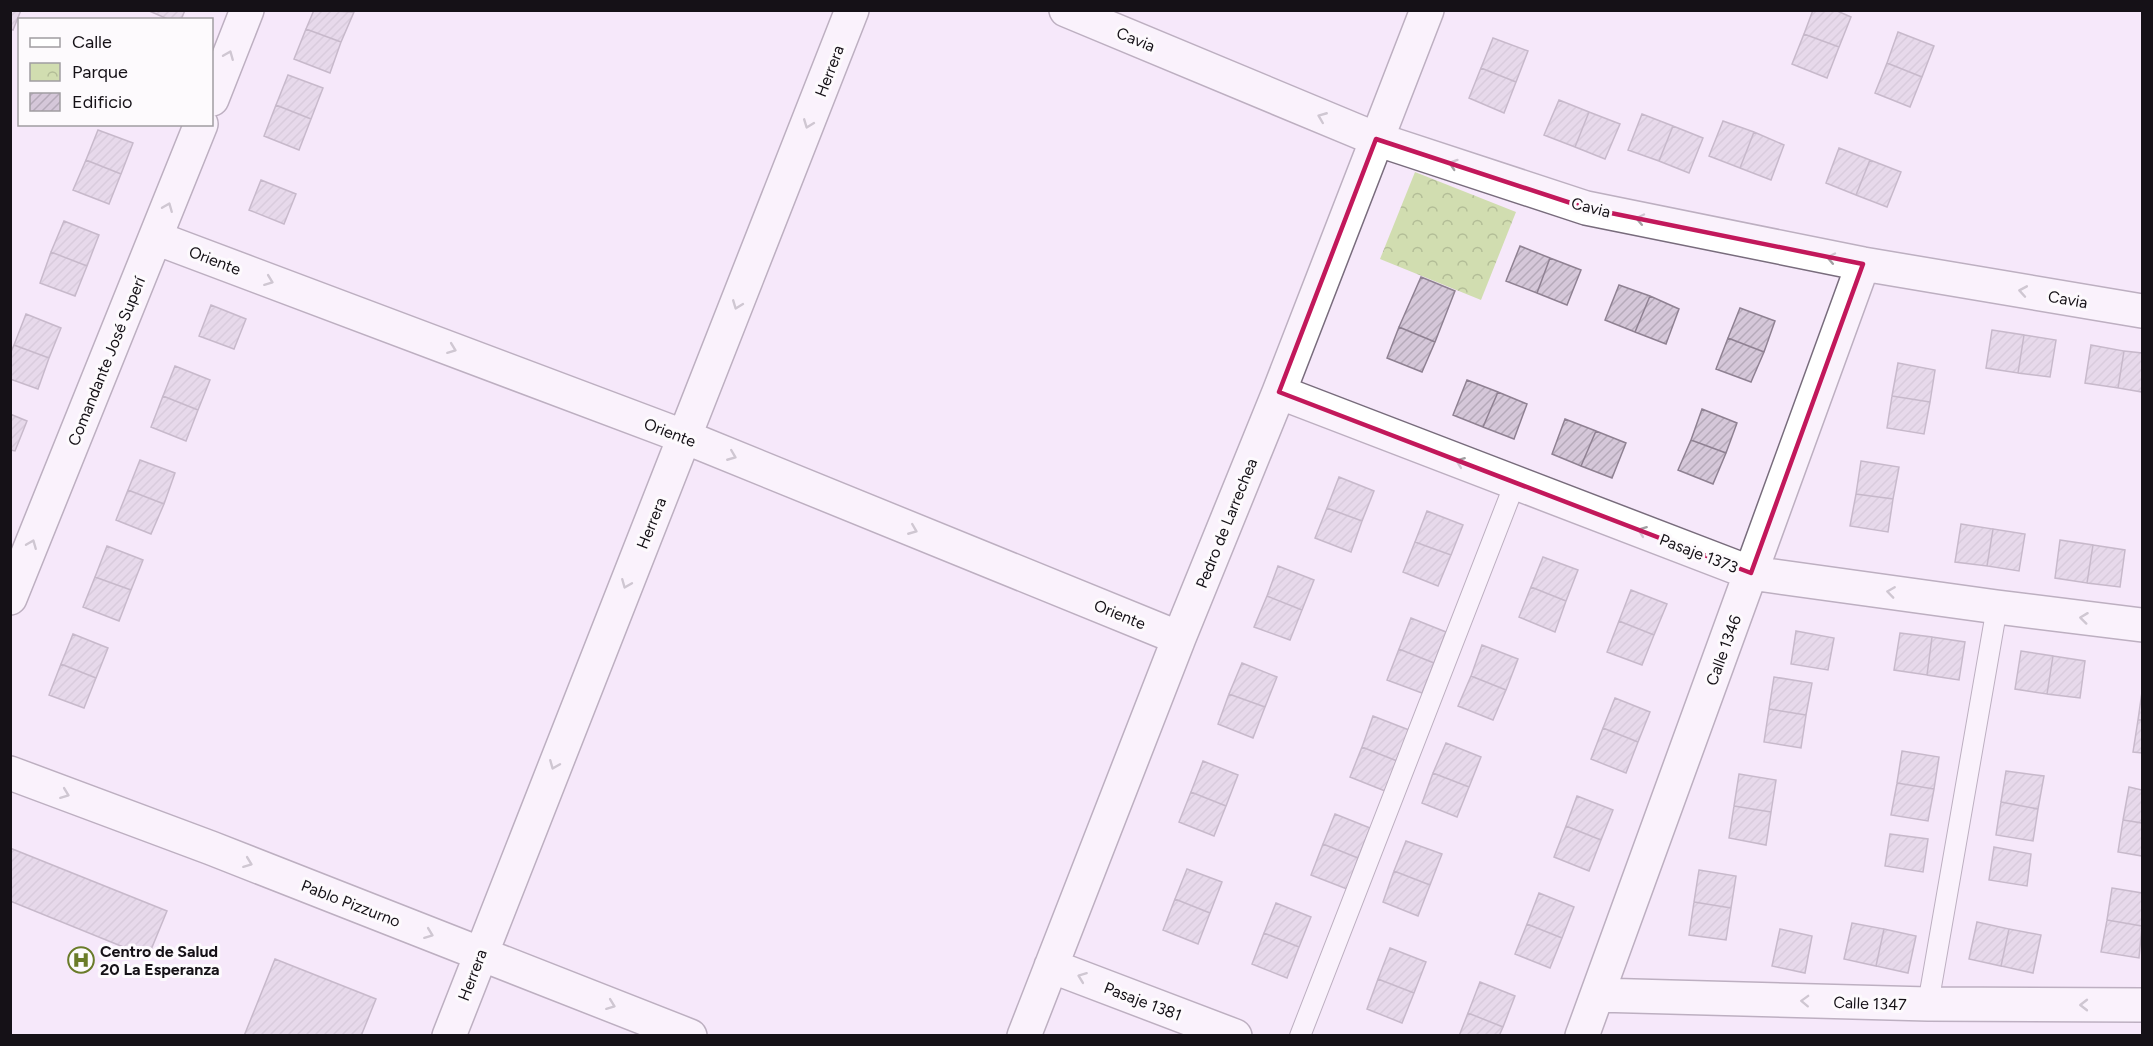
<svg xmlns="http://www.w3.org/2000/svg" width="2153" height="1046" font-family="Figtree,sans-serif">
<style>
.park{fill:url(#park-crowns)}
.building{fill:url(#building-hatch);stroke:#8f8192;stroke-width:1.5}
.lines{fill:none;stroke-linecap:round;stroke-linejoin:round}
.service-casing{stroke:#786c7c;stroke-width:22}
.minor-casing{stroke:#786c7c;stroke-width:36}
.service{stroke:#fff;stroke-width:20}
.minor{stroke:#fff;stroke-width:33}
.oneway{stroke:#a1a0a2}
.marked{fill:none;stroke:#c2185b;stroke-width:4.5;stroke-linejoin:round}
.labels{text-anchor:middle;stroke-width:6;stroke-linejoin:round;paint-order:stroke}
.street-label{font-size:16px;fill:#151117;stroke:#fdfafd}
.poi-label{font-size:16px;font-weight:bold;fill:#151117;stroke:#fdfafd;text-anchor:start}
</style>
<defs>
<pattern id="park-crowns" width="20" height="18" patternUnits="userSpaceOnUse" patternTransform="scale(1.5)"><rect width="20" height="18" fill="#d1ddb0"/><path d="M2 6a3 3 0 1 1 6 0M12 15a3 3 0 1 1 6 0" fill="none" stroke="#b3bd97"/></pattern>
<pattern id="building-hatch" width="6" height="6" patternUnits="userSpaceOnUse" patternTransform="scale(1.5)"><rect width="6" height="6" fill="#d5c7d9"/><path d="M-1 1l2-2M0 6l6-6M5 7l2-2" fill="none" stroke="#b6aaba"/></pattern>
</defs>
<rect width="100%" height="100%" fill="#f6e8fa"/>
<path class="park" d="M 1415,172 L 1516,212 L 1481,300 L 1380,259 Z"/>
<path class="building" d="M 10,10 L 21,10 L 13,30 L 10,29 Z
M 147,10 L 185,10 L 181,20 L 170,20 Z
M 314,10 L 354,12 L 341,42 L 306,29 Z
M 1813,10 L 1835,10 L 1851,17 L 1839,47 L 1804,34 Z
M 306,29 L 341,42 L 330,73 L 294,59 Z
M 1898,32 L 1934,46 L 1922,77 L 1887,63 Z
M 1804,34 L 1839,47 L 1827,78 L 1792,64 Z
M 1493,38 L 1528,51 L 1516,82 L 1481,68 Z
M 1887,63 L 1922,77 L 1910,107 L 1875,93 Z
M 1481,68 L 1516,82 L 1504,113 L 1469,98 Z
M 288,75 L 323,88 L 311,119 L 276,105 Z
M 1559,100 L 1589,112 L 1575,147 L 1544,135 Z
M 276,105 L 311,119 L 299,150 L 264,136 Z
M 1589,112 L 1620,124 L 1605,159 L 1575,147 Z
M 1642,114 L 1673,126 L 1659,161 L 1628,150 Z
M 1723,121 L 1754,132 L 1740,168 L 1709,156 Z
M 1673,126 L 1703,138 L 1689,173 L 1659,161 Z
M 98,130 L 133,143 L 121,174 L 86,160 Z
M 1754,132 L 1784,145 L 1771,180 L 1740,168 Z
M 1839,148 L 1870,160 L 1856,195 L 1826,183 Z
M 86,160 L 121,174 L 109,204 L 73,190 Z
M 1870,160 L 1901,172 L 1887,207 L 1856,195 Z
M 261,180 L 296,194 L 284,224 L 249,210 Z
M 64,221 L 99,235 L 87,266 L 51,252 Z
M 1520,246 L 1550,258 L 1537,293 L 1506,281 Z
M 51,252 L 87,266 L 75,296 L 40,283 Z
M 1550,258 L 1581,270 L 1567,305 L 1537,293 Z
M 1421,277 L 1455,291 L 1435,342 L 1399,327 Z
M 1619,285 L 1650,296 L 1635,332 L 1605,320 Z
M 1650,296 L 1679,309 L 1666,344 L 1635,332 Z
M 211,305 L 246,319 L 234,349 L 199,336 Z
M 1740,308 L 1775,321 L 1764,352 L 1728,338 Z
M 26,314 L 61,328 L 49,358 L 14,345 Z
M 1399,327 L 1435,342 L 1422,372 L 1387,358 Z
M 1992,330 L 2024,335 L 2018,373 L 1986,368 Z
M 2024,335 L 2056,340 L 2050,377 L 2018,373 Z
M 1728,338 L 1764,352 L 1751,382 L 1716,369 Z
M 14,345 L 49,358 L 38,389 L 10,379 L 10,354 Z
M 2091,345 L 2124,351 L 2118,388 L 2085,383 Z
M 2124,351 L 2142,353 L 2142,392 L 2118,388 Z
M 1898,363 L 1935,370 L 1930,402 L 1892,396 Z
M 175,366 L 210,380 L 198,410 L 163,396 Z
M 1467,380 L 1498,392 L 1483,427 L 1453,415 Z
M 1498,392 L 1527,404 L 1514,439 L 1483,427 Z
M 163,396 L 198,410 L 186,441 L 151,427 Z
M 1892,396 L 1930,402 L 1924,434 L 1887,428 Z
M 1702,409 L 1737,423 L 1726,453 L 1691,440 Z
M 10,414 L 27,421 L 15,451 L 10,450 Z
M 1565,419 L 1596,431 L 1581,466 L 1552,454 Z
M 1596,431 L 1626,443 L 1612,478 L 1581,466 Z
M 1691,440 L 1726,453 L 1713,484 L 1678,470 Z
M 140,460 L 175,473 L 164,504 L 128,490 Z
M 1861,461 L 1899,467 L 1893,499 L 1856,494 Z
M 1339,477 L 1374,491 L 1362,521 L 1327,508 Z
M 128,490 L 164,504 L 151,534 L 116,520 Z
M 1856,494 L 1893,499 L 1888,532 L 1850,526 Z
M 1327,508 L 1362,521 L 1351,552 L 1315,538 Z
M 1427,511 L 1463,525 L 1451,555 L 1415,542 Z
M 1961,524 L 1993,529 L 1987,566 L 1955,562 Z
M 1993,529 L 2025,534 L 2019,571 L 1987,566 Z
M 2060,540 L 2093,545 L 2087,583 L 2055,578 Z
M 1415,542 L 1451,555 L 1438,586 L 1403,572 Z
M 2093,545 L 2125,550 L 2120,587 L 2087,583 Z
M 107,546 L 143,560 L 131,590 L 95,577 Z
M 1543,557 L 1578,570 L 1566,601 L 1531,587 Z
M 1278,566 L 1314,580 L 1302,610 L 1267,596 Z
M 95,577 L 131,590 L 119,621 L 83,607 Z
M 1531,587 L 1566,601 L 1555,632 L 1519,617 Z
M 1631,590 L 1667,604 L 1654,635 L 1619,621 Z
M 1267,596 L 1302,610 L 1290,640 L 1254,627 Z
M 1411,618 L 1446,632 L 1434,663 L 1399,649 Z
M 1619,621 L 1654,635 L 1642,665 L 1607,652 Z
M 1796,631 L 1834,638 L 1828,670 L 1791,664 Z
M 1900,633 L 1932,637 L 1927,675 L 1894,670 Z
M 73,634 L 108,648 L 96,678 L 61,664 Z
M 1932,637 L 1965,642 L 1959,680 L 1927,675 Z
M 1482,645 L 1518,659 L 1506,690 L 1471,676 Z
M 1399,649 L 1434,663 L 1422,693 L 1387,680 Z
M 2021,651 L 2053,656 L 2047,694 L 2015,689 Z
M 2053,656 L 2085,661 L 2080,698 L 2047,694 Z
M 1242,663 L 1277,677 L 1265,707 L 1229,694 Z
M 61,664 L 96,678 L 84,708 L 49,695 Z
M 1471,676 L 1506,690 L 1493,720 L 1458,706 Z
M 1774,677 L 1812,683 L 1806,715 L 1769,709 Z
M 2142,692 L 2142,720 L 2138,720 Z
M 1229,694 L 1265,707 L 1253,738 L 1218,724 Z
M 1615,698 L 1650,712 L 1638,742 L 1603,728 Z
M 1769,709 L 1806,715 L 1801,748 L 1764,742 Z
M 1373,716 L 1409,730 L 1397,761 L 1362,747 Z
M 2138,720 L 2142,720 L 2142,753 L 2133,752 Z
M 1603,728 L 1638,742 L 1626,773 L 1591,759 Z
M 1446,743 L 1481,757 L 1469,787 L 1433,773 Z
M 1362,747 L 1397,761 L 1385,791 L 1350,777 Z
M 1902,751 L 1939,757 L 1934,789 L 1897,783 Z
M 1203,761 L 1238,775 L 1226,806 L 1191,792 Z
M 2006,771 L 2044,776 L 2038,809 L 2001,802 Z
M 1433,773 L 1469,787 L 1457,817 L 1422,803 Z
M 1739,774 L 1776,780 L 1771,812 L 1734,806 Z
M 1897,783 L 1934,789 L 1928,821 L 1891,815 Z
M 2129,787 L 2142,790 L 2142,823 L 2123,820 Z
M 1191,792 L 1226,806 L 1214,836 L 1179,822 Z
M 1577,796 L 1613,810 L 1601,840 L 1566,826 Z
M 2001,802 L 2038,809 L 2033,841 L 1996,835 Z
M 1734,806 L 1771,812 L 1766,845 L 1729,838 Z
M 1335,814 L 1370,828 L 1358,858 L 1323,844 Z
M 2123,820 L 2142,823 L 2142,856 L 2118,852 Z
M 1566,826 L 1601,840 L 1589,871 L 1554,857 Z
M 1890,834 L 1928,839 L 1923,872 L 1885,866 Z
M 1406,841 L 1442,854 L 1430,885 L 1394,871 Z
M 1323,844 L 1358,858 L 1347,889 L 1311,875 Z
M 1994,847 L 2031,854 L 2027,886 L 1989,880 Z
M 10,848 L 167,911 L 148,957 L 10,901 Z
M 1187,869 L 1222,882 L 1210,913 L 1175,899 Z
M 1699,870 L 1736,876 L 1731,908 L 1694,902 Z
M 1394,871 L 1430,885 L 1418,916 L 1383,902 Z
M 2112,888 L 2142,893 L 2142,926 L 2107,920 Z
M 1539,893 L 1574,907 L 1562,938 L 1527,924 Z
M 1175,899 L 1210,913 L 1198,944 L 1163,930 Z
M 1694,902 L 1731,908 L 1726,940 L 1689,935 Z
M 1276,903 L 1311,917 L 1299,947 L 1264,933 Z
M 2107,920 L 2142,926 L 2139,958 L 2101,952 Z
M 1977,922 L 2009,929 L 2001,966 L 1969,959 Z
M 1852,923 L 1884,929 L 1876,966 L 1844,959 Z
M 1527,924 L 1562,938 L 1550,968 L 1515,954 Z
M 1780,929 L 1812,936 L 1805,973 L 1772,966 Z
M 1884,929 L 1916,936 L 1908,973 L 1876,966 Z
M 2009,929 L 2041,935 L 2033,973 L 2001,966 Z
M 1264,933 L 1299,947 L 1287,978 L 1252,964 Z
M 1390,948 L 1426,962 L 1414,993 L 1378,979 Z
M 275,959 L 376,999 L 361,1036 L 244,1036 Z
M 1378,979 L 1414,993 L 1402,1023 L 1367,1009 Z
M 1480,982 L 1515,996 L 1503,1027 L 1468,1013 Z
M 1468,1013 L 1503,1027 L 1499,1036 L 1459,1036 Z"/>
<g class="lines">
<g class="service-casing">
<path id="service" d="M 1928,1004 L 1997,607
M 1300,1036 L 1515,483"/>
</g>
<g class="minor-casing">
<path id="minor" d="M 1066,10 L 1376,139 L 1586,208 L 1863,264 L 2142,311
M 212,99 L 247,10
M 156,238 L 685,437 L 1179,638
M 1279,392 L 1751,573 L 1997,607 L 2142,625
M 10,598 L 201,124
M 10,773 L 211,848 L 690,1036
M 1051,966 L 1235,1036
M 1597,995 L 1928,1004 L 2142,1005
M 449,1036 L 852,10
M 1024,1036 L 1179,638 L 1279,392 L 1427,10
M 1582,1036 L 1863,264"/>
</g>
<use href="#service" class="service"/>
<use href="#minor" class="minor"/>
</g>
<defs><path id="oneway-chevron" d="M-2-3.5L2.5 0L-2 3.5" fill="none" stroke-width="1.6" stroke-linecap="round" stroke-linejoin="round" transform="scale(1.5)"/></defs>
<g class="oneway">
<use href="#oneway-chevron" transform="translate(229 55) rotate(-68)"/>
<use href="#oneway-chevron" transform="translate(1322 117) rotate(-158)"/>
<use href="#oneway-chevron" transform="translate(808 124) rotate(111)"/>
<use href="#oneway-chevron" transform="translate(1453 164) rotate(-162)"/>
<use href="#oneway-chevron" transform="translate(168 207) rotate(-68)"/>
<use href="#oneway-chevron" transform="translate(1640 219) rotate(-168)"/>
<use href="#oneway-chevron" transform="translate(1831 258) rotate(-168)"/>
<use href="#oneway-chevron" transform="translate(269 281) rotate(21)"/>
<use href="#oneway-chevron" transform="translate(2023 291) rotate(-170)"/>
<use href="#oneway-chevron" transform="translate(737 305) rotate(111)"/>
<use href="#oneway-chevron" transform="translate(452 349) rotate(21)"/>
<use href="#oneway-chevron" transform="translate(732 456) rotate(22)"/>
<use href="#oneway-chevron" transform="translate(1460 462) rotate(-159)"/>
<use href="#oneway-chevron" transform="translate(913 530) rotate(22)"/>
<use href="#oneway-chevron" transform="translate(1642 531) rotate(-159)"/>
<use href="#oneway-chevron" transform="translate(32 544) rotate(-68)"/>
<use href="#oneway-chevron" transform="translate(626 584) rotate(112)"/>
<use href="#oneway-chevron" transform="translate(1891 592) rotate(-172)"/>
<use href="#oneway-chevron" transform="translate(2084 618) rotate(-173)"/>
<use href="#oneway-chevron" transform="translate(554 765) rotate(112)"/>
<use href="#oneway-chevron" transform="translate(65 794) rotate(21)"/>
<use href="#oneway-chevron" transform="translate(248 863) rotate(21)"/>
<use href="#oneway-chevron" transform="translate(429 934) rotate(21)"/>
<use href="#oneway-chevron" transform="translate(1082 977) rotate(-159)"/>
<use href="#oneway-chevron" transform="translate(1805 1001) rotate(-178)"/>
<use href="#oneway-chevron" transform="translate(611 1005) rotate(21)"/>
<use href="#oneway-chevron" transform="translate(2084 1005) rotate(-180)"/>
</g>
<path d="M0 0H2153V1046H0ZM 1376,139 L 1586,208 L 1863,264 L 1751,573 L 1279,392 Z" fill="#f6e8fa" fill-opacity=".55" fill-rule="evenodd"/>
<path class="marked" d="M 1376,139 L 1586,208 L 1863,264 L 1751,573 L 1279,392 Z"/>
<defs>
<g id="hospital-ring" transform="scale(1.35)"><circle r="9.5" fill="#fdfafd" stroke="#6a7b29" stroke-width="1.5"/><path d="M-5-5h3v3.5h4V-5h3V5h-3V1.5h-4V5h-3Z" fill="#6a7b29"/></g>
</defs>
<g fill-rule="evenodd">
<use href="#hospital-ring" x="81" y="960"/>
</g>
<g class="labels">
<g class="street-label">
<text transform="translate(1136 39) rotate(22)" y="6">Cavia</text>
<text transform="translate(829 71) rotate(-69)" y="6">Herrera</text>
<text transform="translate(1591 207) rotate(14)" y="6">Cavia</text>
<text transform="translate(215 260) rotate(21)" y="6">Oriente</text>
<text transform="translate(2068 299) rotate(10)" y="6">Cavia</text>
<text transform="translate(106 361) rotate(-68)" y="6">Comandante José Superí</text>
<text transform="translate(670 432) rotate(21)" y="6">Oriente</text>
<text transform="translate(651 523) rotate(-68)" y="6">Herrera</text>
<text transform="translate(1226 523) rotate(-68)" y="6">Pedro de Larrechea</text>
<text transform="translate(1699 553) rotate(21)" y="6">Pasaje 1373</text>
<text transform="translate(1120 614) rotate(22)" y="6">Oriente</text>
<text transform="translate(1723 650) rotate(-70)" y="6">Calle 1346</text>
<text transform="translate(351 903) rotate(21)" y="6">Pablo Pizzurno</text>
<text transform="translate(472 975) rotate(-69)" y="6">Herrera</text>
<text transform="translate(1143 1001) rotate(21)" y="6">Pasaje 1381</text>
<text transform="translate(1870 1003) rotate(2)" y="6">Calle 1347</text>
</g>
<g class="poi-label">
<text x="100" y="957">Centro de Salud<tspan x="100" dy="18">20 La Esperanza</tspan></text>
</g>
</g>
<rect width="2153" height="1046" fill="none" stroke="#151117" stroke-width="24"/>
<rect x="18" y="18" width="195" height="108" fill="#fdfafd" stroke="#a09da1" stroke-width="1.5"/>
<rect x="30" y="38" width="30" height="9" fill="#ffffff" stroke="#a09da1" stroke-width="1.5"/>
<text x="72" y="48" font-size="18" fill="#151117">Calle</text>
<rect x="30" y="63" width="30" height="18" fill="url(#park-crowns)" stroke="#a09da1" stroke-width="1.5"/>
<text x="72" y="78" font-size="18" fill="#151117">Parque</text>
<rect x="30" y="93" width="30" height="18" fill="url(#building-hatch)" stroke="#a09da1" stroke-width="1.5"/>
<text x="72" y="108" font-size="18" fill="#151117">Edificio</text>
</svg>
